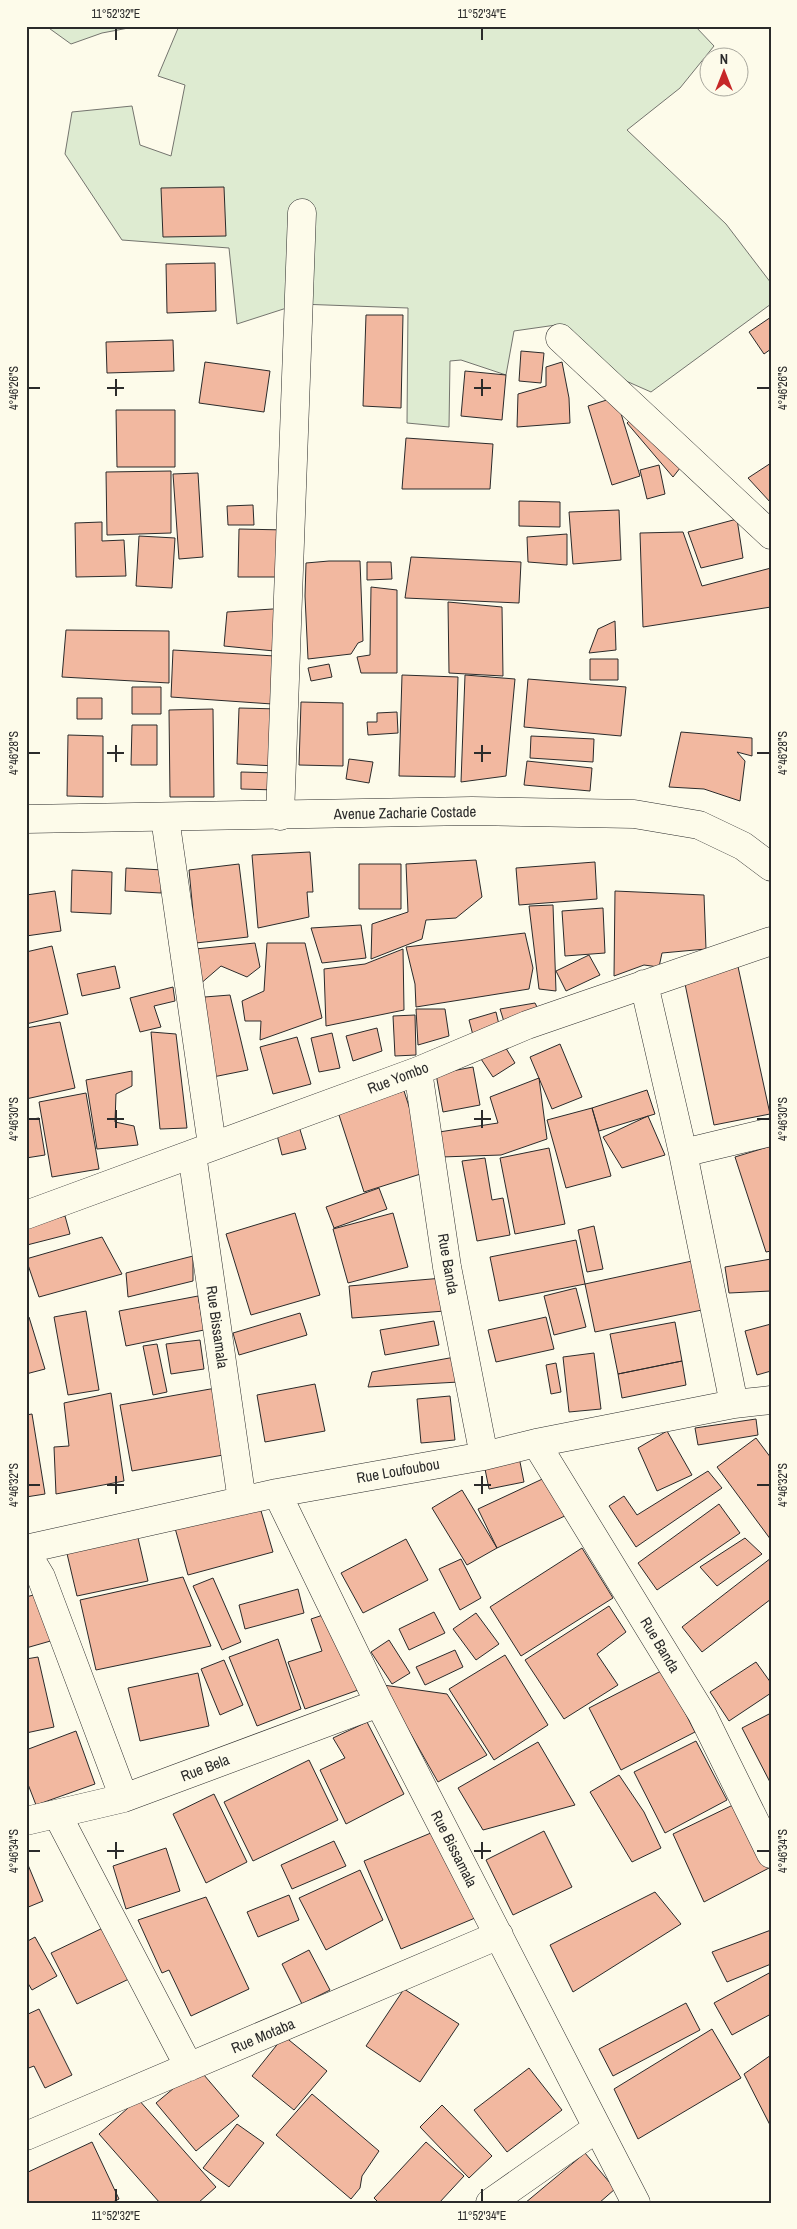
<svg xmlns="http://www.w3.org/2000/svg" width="797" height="2229" font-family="'Archivo Narrow',sans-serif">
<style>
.green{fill:#deebd1;stroke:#74746e}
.building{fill:#f2b8a0;stroke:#2b2b2b}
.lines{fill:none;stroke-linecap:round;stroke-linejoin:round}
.minor-casing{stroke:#2b2b2b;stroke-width:29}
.tertiary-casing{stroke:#2b2b2b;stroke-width:29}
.minor{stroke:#fdfbea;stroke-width:28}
.tertiary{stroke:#fdfbea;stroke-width:28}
.ticks{fill:none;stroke:#2b2b2b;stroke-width:2}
.labels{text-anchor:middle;stroke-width:4;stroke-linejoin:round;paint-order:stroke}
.street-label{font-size:15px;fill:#2b2b2b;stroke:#fdfbea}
.neatline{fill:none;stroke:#2b2b2b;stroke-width:2}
.ticks-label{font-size:12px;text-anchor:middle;fill:#2b2b2b}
</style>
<rect width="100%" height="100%" fill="#fdfbea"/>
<path class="green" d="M 46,26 L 139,26 L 102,33 L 71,44 Z
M 179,26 L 695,26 L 714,46 L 680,88 L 627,130 L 726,224 L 771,283 L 771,304 L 651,392 L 574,358 L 556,325 L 514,331 L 506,375 L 461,360 L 450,361 L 449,427 L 407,423 L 408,308 L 299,304 L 237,324 L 229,248 L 122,240 L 65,154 L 72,112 L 132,106 L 140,145 L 171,156 L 185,85 L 158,76 Z"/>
<path class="building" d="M 224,187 L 226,236 L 163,237 L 161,188 Z
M 215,263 L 216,311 L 167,313 L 166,264 Z
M 366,315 L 403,315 L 401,408 L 363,406 Z
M 771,317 L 771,349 L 764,354 L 749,332 Z
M 173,340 L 174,371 L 107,373 L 106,342 Z
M 521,351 L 544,353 L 541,383 L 519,381 Z
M 205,362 L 270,371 L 264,412 L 199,403 Z
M 562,362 L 569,398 L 570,423 L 517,427 L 518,394 L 546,386 L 546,367 Z
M 465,371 L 506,375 L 502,420 L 461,416 Z
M 616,397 L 640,476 L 612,485 L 588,406 Z
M 649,402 L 695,449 L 673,477 L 627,423 Z
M 116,410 L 175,410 L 175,467 L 117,467 Z
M 406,438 L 493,444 L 490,489 L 402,489 Z
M 771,463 L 771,503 L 748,478 Z
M 659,465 L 665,494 L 647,499 L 640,470 Z
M 171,471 L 171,533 L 107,535 L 106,472 Z
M 198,473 L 203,557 L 179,559 L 173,474 Z
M 519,501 L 560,502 L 560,527 L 519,526 Z
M 253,505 L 254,525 L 228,525 L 227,506 Z
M 619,510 L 621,560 L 573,564 L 569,512 Z
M 737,519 L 743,558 L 701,568 L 688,532 Z
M 102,522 L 102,541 L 124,540 L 126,576 L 76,577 L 75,523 Z
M 239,529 L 286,530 L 286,577 L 238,577 Z
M 683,532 L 702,586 L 771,568 L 771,607 L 643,627 L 640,533 Z
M 567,534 L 567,565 L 528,562 L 527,537 Z
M 139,536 L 175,538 L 172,588 L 136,586 Z
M 411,557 L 521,562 L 519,603 L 405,598 Z
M 329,561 L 360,561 L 363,641 L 358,643 L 351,654 L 308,659 L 305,596 L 306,563 Z
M 367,562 L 391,562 L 392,579 L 367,580 Z
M 371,587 L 397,590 L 397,673 L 361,673 L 357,657 L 370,655 Z
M 448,602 L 502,607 L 503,676 L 449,673 Z
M 288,608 L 284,652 L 224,646 L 227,612 Z
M 615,621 L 616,650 L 589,653 L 598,629 Z
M 66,630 L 169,631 L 169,683 L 62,677 Z
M 173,650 L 275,656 L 272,704 L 171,697 Z
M 590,659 L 618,659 L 618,680 L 590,680 Z
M 329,664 L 332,677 L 311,681 L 308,668 Z
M 402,675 L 458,677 L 455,777 L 399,776 Z
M 465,675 L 515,679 L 506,776 L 461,782 Z
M 528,679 L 626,687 L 621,736 L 524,727 Z
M 132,687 L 161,687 L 161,714 L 132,714 Z
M 77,698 L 102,698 L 102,719 L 77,719 Z
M 301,702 L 343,703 L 343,766 L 299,765 Z
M 239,708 L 279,709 L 276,766 L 237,764 Z
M 213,709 L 214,797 L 170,797 L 169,710 Z
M 397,712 L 398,733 L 368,735 L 367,722 L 377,722 L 377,713 Z
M 132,725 L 157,725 L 157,765 L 131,765 Z
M 681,732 L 752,738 L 752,756 L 737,752 L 745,761 L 740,801 L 704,789 L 669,787 Z
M 68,735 L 103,736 L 103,797 L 67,796 Z
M 531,736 L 594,739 L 593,762 L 530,758 Z
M 349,759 L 373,762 L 369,783 L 346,779 Z
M 527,761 L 592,768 L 590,791 L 524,785 Z
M 241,772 L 277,773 L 276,790 L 241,789 Z
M 310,852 L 313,892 L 307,892 L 309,917 L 258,928 L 252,855 Z
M 476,860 L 482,897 L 456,918 L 426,920 L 422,939 L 371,959 L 372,924 L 408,912 L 406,864 Z
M 595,862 L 597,899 L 519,905 L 516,868 Z
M 239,864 L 248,937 L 196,943 L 189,870 Z
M 359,864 L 401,864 L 401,909 L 359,909 Z
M 126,868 L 163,870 L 161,893 L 125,891 Z
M 72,870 L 112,872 L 111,914 L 71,912 Z
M 55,891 L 61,931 L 26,936 L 26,895 Z
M 615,891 L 704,895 L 706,949 L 662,953 L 659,967 L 644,965 L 614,976 Z
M 553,905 L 556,991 L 539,989 L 529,906 Z
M 603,908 L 605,953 L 565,956 L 562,911 Z
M 361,925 L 366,958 L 322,963 L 311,928 Z
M 525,933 L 533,968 L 529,989 L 416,1007 L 415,984 L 406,947 Z
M 255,943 L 260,967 L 247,977 L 221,966 L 199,985 L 195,949 Z
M 267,943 L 305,943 L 322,1018 L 260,1040 L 261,1021 L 245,1021 L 242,1001 L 264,991 Z
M 52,946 L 68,1014 L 26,1024 L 26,952 Z
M 403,949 L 404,1010 L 326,1026 L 324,969 L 365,964 Z
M 589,955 L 600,975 L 566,991 L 556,971 Z
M 737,962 L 770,1114 L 714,1125 L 684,979 Z
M 115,966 L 120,988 L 82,996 L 77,974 Z
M 173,987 L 175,1001 L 154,1006 L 161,1027 L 140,1032 L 130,998 Z
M 230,995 L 248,1070 L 208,1078 L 192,998 Z
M 535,1003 L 542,1017 L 506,1028 L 500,1009 Z
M 416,1009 L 445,1009 L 449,1036 L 418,1045 Z
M 496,1012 L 501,1033 L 474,1039 L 469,1020 Z
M 415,1015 L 416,1055 L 395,1056 L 393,1016 Z
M 60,1022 L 75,1088 L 26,1099 L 26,1028 Z
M 377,1028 L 382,1051 L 353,1061 L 346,1036 Z
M 151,1032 L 176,1034 L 187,1128 L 160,1129 Z
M 332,1033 L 340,1068 L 319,1072 L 311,1038 Z
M 297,1037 L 311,1084 L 273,1094 L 260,1047 Z
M 560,1044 L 582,1097 L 552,1109 L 530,1057 Z
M 504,1045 L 515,1063 L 493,1077 L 481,1059 Z
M 473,1067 L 480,1105 L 443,1112 L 436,1074 Z
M 132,1071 L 132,1086 L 116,1094 L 115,1122 L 134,1126 L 138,1145 L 97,1149 L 86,1080 Z
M 539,1078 L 547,1139 L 501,1155 L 441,1157 L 439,1132 L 498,1123 L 490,1097 Z
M 647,1090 L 655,1114 L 599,1131 L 592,1108 Z
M 404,1091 L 430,1171 L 364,1192 L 338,1112 Z
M 86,1093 L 99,1169 L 52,1177 L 39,1102 Z
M 592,1108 L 611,1176 L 566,1188 L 547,1120 Z
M 648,1116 L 665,1155 L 622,1168 L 603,1137 Z
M 39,1118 L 45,1155 L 26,1158 L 26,1120 Z
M 297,1120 L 306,1149 L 282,1155 L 275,1127 Z
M 771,1146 L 771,1251 L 766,1252 L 735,1157 Z
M 549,1148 L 565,1224 L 515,1234 L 500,1158 Z
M 485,1158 L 492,1200 L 503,1198 L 510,1235 L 477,1241 L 462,1161 Z
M 379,1188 L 387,1209 L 334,1228 L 326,1207 Z
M 295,1213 L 320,1295 L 251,1315 L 226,1234 Z
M 393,1213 L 408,1267 L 348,1283 L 333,1229 Z
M 65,1216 L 70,1234 L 27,1245 L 26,1226 Z
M 594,1226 L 603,1269 L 587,1272 L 578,1230 Z
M 102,1237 L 122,1274 L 39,1297 L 26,1259 Z
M 576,1240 L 585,1284 L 499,1301 L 490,1257 Z
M 193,1256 L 193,1281 L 128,1297 L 126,1273 Z
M 771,1259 L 771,1291 L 729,1293 L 725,1267 Z
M 692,1261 L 702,1310 L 595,1332 L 585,1284 Z
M 443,1278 L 445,1311 L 352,1318 L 349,1286 Z
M 576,1288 L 586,1327 L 554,1335 L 544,1296 Z
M 198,1296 L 204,1330 L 126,1346 L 119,1311 Z
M 86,1311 L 99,1390 L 68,1395 L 54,1317 Z
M 300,1313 L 307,1335 L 239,1355 L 233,1333 Z
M 29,1317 L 45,1369 L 26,1374 L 26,1318 Z
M 546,1317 L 554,1349 L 496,1362 L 488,1330 Z
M 434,1321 L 439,1345 L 385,1355 L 380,1330 Z
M 675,1322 L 682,1361 L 618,1374 L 610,1334 Z
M 771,1324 L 771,1371 L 757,1375 L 745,1331 Z
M 200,1340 L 204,1369 L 171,1374 L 166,1344 Z
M 157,1344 L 167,1392 L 153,1395 L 143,1346 Z
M 594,1353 L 601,1409 L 569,1412 L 563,1357 Z
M 455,1357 L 459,1382 L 368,1387 L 372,1372 Z
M 682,1361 L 686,1385 L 622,1398 L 618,1374 Z
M 556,1363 L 561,1392 L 551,1394 L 546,1365 Z
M 315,1384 L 325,1431 L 265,1442 L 257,1395 Z
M 216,1388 L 229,1454 L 132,1471 L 120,1405 Z
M 111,1393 L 124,1481 L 56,1494 L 54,1447 L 69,1446 L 64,1403 Z
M 450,1396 L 455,1440 L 421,1443 L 417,1399 Z
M 32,1414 L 45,1494 L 26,1497 L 26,1415 Z
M 756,1419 L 758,1435 L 698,1445 L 695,1428 Z
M 667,1431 L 692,1475 L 657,1491 L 638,1448 Z
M 756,1438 L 771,1458 L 771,1540 L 717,1467 Z
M 519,1457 L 524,1482 L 489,1489 L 484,1464 Z
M 708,1471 L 722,1488 L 636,1547 L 609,1506 L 624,1496 L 637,1515 Z
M 551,1475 L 569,1514 L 497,1548 L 478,1509 Z
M 462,1490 L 497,1548 L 467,1565 L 432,1508 Z
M 259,1504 L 273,1552 L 188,1575 L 175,1528 Z
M 719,1504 L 740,1533 L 657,1590 L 638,1563 Z
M 135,1525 L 148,1581 L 77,1596 L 64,1541 Z
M 745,1538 L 762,1554 L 717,1586 L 700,1567 Z
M 406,1539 L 428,1580 L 363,1613 L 341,1573 Z
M 582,1548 L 613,1598 L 521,1656 L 490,1607 Z
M 771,1558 L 771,1599 L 702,1652 L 682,1627 Z
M 461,1559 L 481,1598 L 460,1610 L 439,1569 Z
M 183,1577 L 211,1646 L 96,1670 L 80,1600 Z
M 213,1578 L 241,1642 L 222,1650 L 193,1586 Z
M 298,1589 L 304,1613 L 245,1629 L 239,1605 Z
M 41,1593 L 54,1640 L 26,1648 L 26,1597 Z
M 609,1606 L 626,1632 L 597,1654 L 618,1685 L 564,1719 L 525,1660 Z
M 332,1612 L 361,1689 L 305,1709 L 288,1662 L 322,1651 L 311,1619 Z
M 434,1612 L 445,1633 L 409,1650 L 399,1629 Z
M 476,1613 L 499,1644 L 476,1660 L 453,1629 Z
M 278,1639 L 301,1709 L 257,1726 L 229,1657 Z
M 389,1640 L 410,1673 L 392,1684 L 371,1652 Z
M 455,1650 L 463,1667 L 425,1685 L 416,1667 Z
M 505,1655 L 548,1725 L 494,1760 L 449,1689 Z
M 38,1657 L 54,1727 L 26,1733 L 26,1659 Z
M 224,1660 L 243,1705 L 220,1715 L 201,1669 Z
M 756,1662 L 771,1683 L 771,1693 L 729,1721 L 710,1692 Z
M 663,1670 L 695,1732 L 621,1770 L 589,1708 Z
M 198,1673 L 209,1726 L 140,1741 L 128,1688 Z
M 383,1685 L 447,1694 L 487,1755 L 438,1782 Z
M 771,1713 L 771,1784 L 742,1728 Z
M 367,1722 L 404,1794 L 346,1824 L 320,1770 L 345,1758 L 333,1738 Z
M 76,1731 L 95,1784 L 36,1805 L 26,1779 L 26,1750 Z
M 696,1741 L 727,1800 L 665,1833 L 634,1772 Z
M 538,1742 L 575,1805 L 483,1830 L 458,1788 Z
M 309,1760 L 338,1820 L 253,1861 L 224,1802 Z
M 619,1775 L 644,1812 L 661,1848 L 632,1862 L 590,1792 Z
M 214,1794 L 247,1862 L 206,1883 L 173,1814 Z
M 735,1804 L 769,1868 L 704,1902 L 673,1834 Z
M 438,1830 L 475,1918 L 401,1949 L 364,1861 Z
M 544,1831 L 572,1887 L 513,1915 L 486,1860 Z
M 334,1841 L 346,1866 L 292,1889 L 281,1865 Z
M 166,1848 L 180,1891 L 126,1909 L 113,1866 Z
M 26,1860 L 43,1901 L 26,1908 Z
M 360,1870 L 383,1920 L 326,1950 L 299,1898 Z
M 655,1892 L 681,1924 L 573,1992 L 550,1945 Z
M 289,1895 L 299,1920 L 258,1937 L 247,1912 Z
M 206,1897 L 249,1989 L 191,2016 L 169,1970 L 162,1973 L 138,1920 Z
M 107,1926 L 133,1977 L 77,2004 L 51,1953 Z
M 771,1930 L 771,1964 L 727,1982 L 712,1952 Z
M 35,1937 L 57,1976 L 32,1990 L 26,1980 L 26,1942 Z
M 309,1950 L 330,1990 L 302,2004 L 282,1964 Z
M 771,1972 L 771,2014 L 732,2035 L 714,2003 Z
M 404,1989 L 459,2024 L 420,2082 L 366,2046 Z
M 686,2003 L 700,2030 L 613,2076 L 599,2049 Z
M 39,2009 L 72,2075 L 45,2088 L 34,2066 L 26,2069 L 26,2015 Z
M 712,2029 L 741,2078 L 638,2139 L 614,2089 Z
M 284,2036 L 327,2071 L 294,2110 L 252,2076 Z
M 771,2055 L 771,2127 L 744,2074 Z
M 198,2068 L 239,2116 L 196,2151 L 156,2103 Z
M 529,2068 L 562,2110 L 507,2152 L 474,2110 Z
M 312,2094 L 379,2151 L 362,2176 L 360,2188 L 351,2199 L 276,2135 Z
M 138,2099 L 216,2187 L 198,2203 L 160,2203 L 99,2134 Z
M 442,2105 L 492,2156 L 469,2178 L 420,2127 Z
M 237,2124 L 264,2143 L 229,2187 L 203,2168 Z
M 92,2142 L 119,2199 L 111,2203 L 27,2203 L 26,2173 Z
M 426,2142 L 464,2176 L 439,2203 L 379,2203 L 374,2198 Z
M 585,2153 L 615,2189 L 599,2203 L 525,2203 Z"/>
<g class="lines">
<g class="minor-casing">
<path id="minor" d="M 560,338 L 771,535
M 280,816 L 302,213
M 165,818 L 212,1145
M 644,984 L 683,1153 L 734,1404
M 418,1071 L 447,1267 L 484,1456
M 683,1153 L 771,1132
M 192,1154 L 242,1501
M 26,1215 L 418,1071 L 527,1025 L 771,941
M 536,1443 L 702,1714 L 771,1854
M 277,1493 L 379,1703 L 636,2203
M 26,1549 L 277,1493 L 484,1456 L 536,1443 L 734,1404 L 771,1400
M 26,1552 L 41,1577 L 124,1798
M 57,1814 L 189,2067
M 26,1821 L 124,1798 L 379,1703
M 26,2136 L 499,1935
M 490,2203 L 597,2128"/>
</g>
<g class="tertiary-casing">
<path id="tertiary" d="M 26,819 L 472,811 L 634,814 L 699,825 L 743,846 L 771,867"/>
</g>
<use href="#minor" class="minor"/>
<use href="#tertiary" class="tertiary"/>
</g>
<path class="ticks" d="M 116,28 L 116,40M 482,28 L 482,40M 116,379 L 116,396M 482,379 L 482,396M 28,388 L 40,388M 107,388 L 124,388M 474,388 L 491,388M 757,388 L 770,388M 116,745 L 116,762M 482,745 L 482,762M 28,753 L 40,753M 107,753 L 124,753M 474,753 L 491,753M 757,753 L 770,753M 116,1110 L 116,1128M 482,1110 L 482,1128M 28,1119 L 40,1119M 107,1119 L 124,1119M 474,1119 L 491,1119M 757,1119 L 770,1119M 116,1476 L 116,1494M 482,1476 L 482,1494M 28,1485 L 40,1485M 107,1485 L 124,1485M 474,1485 L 491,1485M 757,1485 L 770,1485M 116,1842 L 116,1859M 482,1842 L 482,1859M 28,1851 L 40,1851M 107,1851 L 124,1851M 474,1851 L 491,1851M 757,1851 L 770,1851M 116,2189 L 116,2202M 482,2189 L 482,2202"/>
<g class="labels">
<g class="street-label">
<text transform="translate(405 813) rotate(-1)" y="5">Avenue Zacharie Costade</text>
<text transform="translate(398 1078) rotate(-21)" y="5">Rue Yombo</text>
<text transform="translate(448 1264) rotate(80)" y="5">Rue Banda</text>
<text transform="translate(217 1327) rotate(82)" y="5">Rue Bissamala</text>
<text transform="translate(398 1471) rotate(-10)" y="5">Rue Loufoubou</text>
<text transform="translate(660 1645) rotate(59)" y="5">Rue Banda</text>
<text transform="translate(205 1768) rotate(-21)" y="5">Rue Bela</text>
<text transform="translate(454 1849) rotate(63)" y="5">Rue Bissamala</text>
<text transform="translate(263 2036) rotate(-23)" y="5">Rue Motaba</text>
</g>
</g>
<rect width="797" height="2229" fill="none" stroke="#fdfbea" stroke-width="55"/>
<g transform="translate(724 72)"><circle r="24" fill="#fdfbea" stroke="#a9a89e"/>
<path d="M0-4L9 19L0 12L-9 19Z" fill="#c62828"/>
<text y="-8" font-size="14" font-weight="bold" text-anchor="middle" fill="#2b2b2b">N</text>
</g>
<rect x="28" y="28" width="742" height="2174" class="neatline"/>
<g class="ticks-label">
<text x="116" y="18">11°52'32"E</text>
<text x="482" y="18">11°52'34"E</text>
<text transform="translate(14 388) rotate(-90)" y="4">4°46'26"S</text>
<text transform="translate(783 388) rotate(-90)" y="4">4°46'26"S</text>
<text transform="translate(14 753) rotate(-90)" y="4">4°46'28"S</text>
<text transform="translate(783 753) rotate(-90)" y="4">4°46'28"S</text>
<text transform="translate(14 1119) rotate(-90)" y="4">4°46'30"S</text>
<text transform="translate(783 1119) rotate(-90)" y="4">4°46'30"S</text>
<text transform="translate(14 1485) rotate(-90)" y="4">4°46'32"S</text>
<text transform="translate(783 1485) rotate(-90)" y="4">4°46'32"S</text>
<text transform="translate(14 1851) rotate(-90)" y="4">4°46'34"S</text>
<text transform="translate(783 1851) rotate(-90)" y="4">4°46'34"S</text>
<text x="116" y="2220">11°52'32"E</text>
<text x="482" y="2220">11°52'34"E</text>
</g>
</svg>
